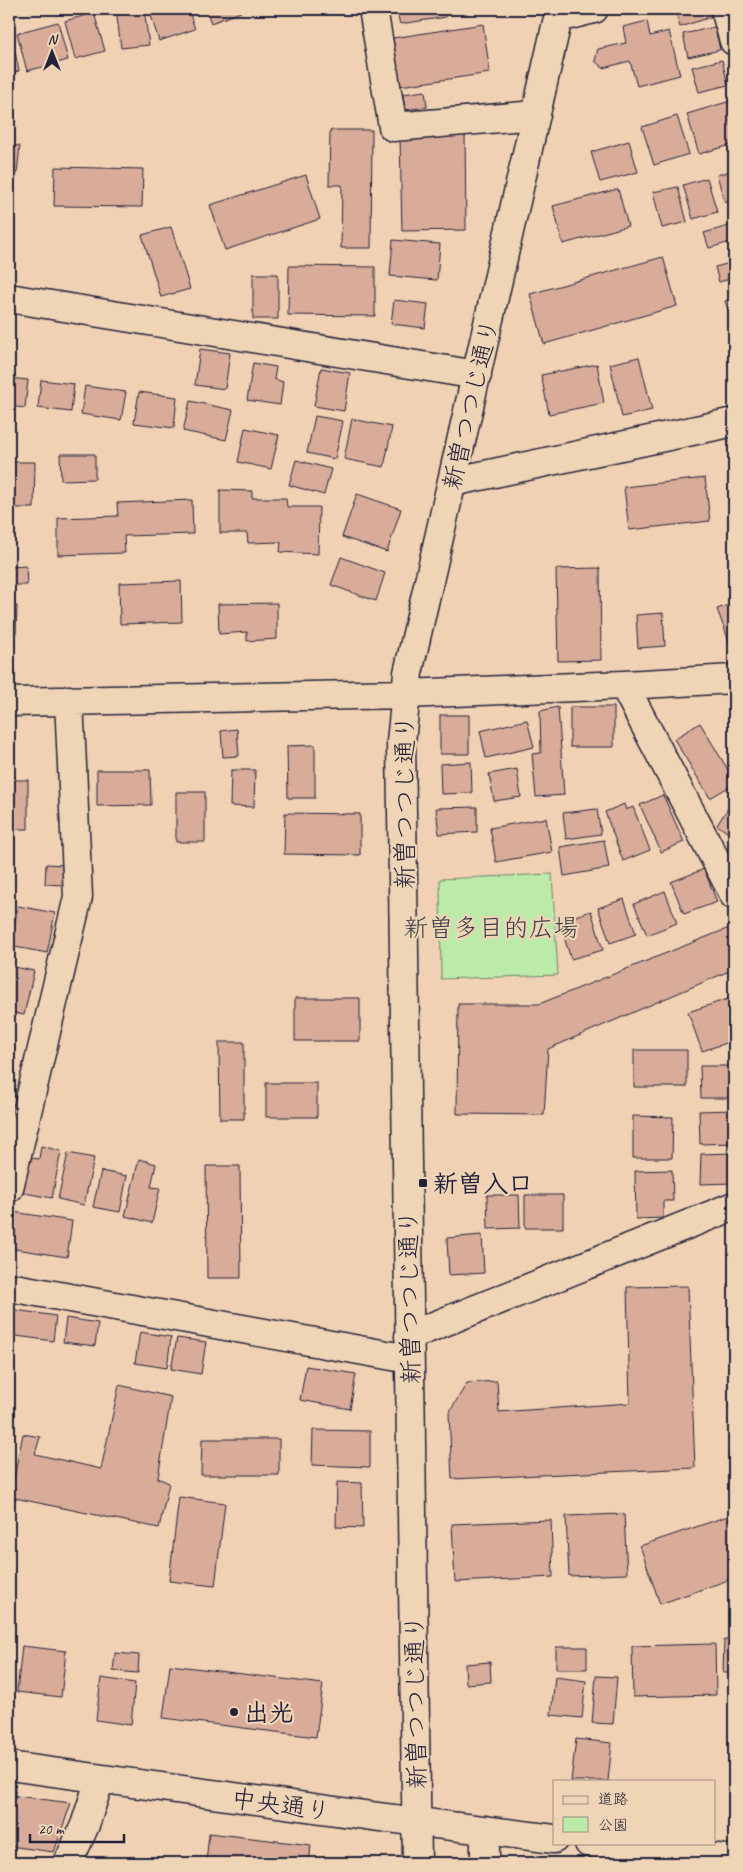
<svg xmlns="http://www.w3.org/2000/svg" width="743" height="1872" font-family="Caveat,'Klee One',sans-serif">
<style>
.green{fill:#bceaa8;stroke:#6f8672}
.building{fill:#d9ac9a;stroke:#22223b}
.lines{fill:none;stroke-linecap:round;stroke-linejoin:round}
.minor-casing{stroke:#22223b;stroke-width:31}
.minor{stroke:#f0d4b6;stroke-width:28}
.poi-dot{fill:#22223b;stroke:#f0d4b6;stroke-width:2}
.labels{text-anchor:middle;stroke-width:4.5;stroke-linejoin:round;paint-order:stroke}
.street-label{font-size:25px;fill:#22223b;stroke:#f0d4b6}
.park-label{font-size:25px;fill:#39404b;stroke:#f0d4b6}
.poi-label{font-size:25px;font-weight:bold;fill:#22223b;stroke:#f0d4b6;text-anchor:start}
</style>
<rect width="100%" height="100%" fill="#f1d1b3"/>
<filter id="ink" filterUnits="userSpaceOnUse"><feTurbulence type="fractalNoise" baseFrequency=".02" numOctaves="2"/><feDisplacementMap in="SourceGraphic" scale="10" xChannelSelector="R" yChannelSelector="G"/><feConvolveMatrix kernelMatrix="1 2 1 2 8 2 1 2 1" color-interpolation-filters="sRGB"/></filter>
<g filter="url(#ink)">
<path class="green" d="M 552,874 L 558,975 L 441,979 L 440,879 Z"/>
<path class="building" d="M 9,9 L 25,9 L 9,12 Z
M 116,9 L 144,9 L 149,45 L 121,48 Z
M 149,9 L 188,9 L 195,29 L 159,41 Z
M 206,9 L 240,9 L 241,12 L 211,23 Z
M 396,9 L 445,9 L 446,17 L 400,24 Z
M 675,9 L 709,9 L 711,17 L 680,27 Z
M 94,13 L 105,51 L 75,59 L 65,21 Z
M 647,21 L 650,36 L 669,31 L 680,75 L 637,86 L 630,61 L 603,68 L 595,61 L 598,49 L 626,43 L 623,27 Z
M 58,22 L 68,60 L 27,71 L 17,33 Z
M 483,24 L 490,73 L 400,86 L 393,38 Z
M 715,27 L 720,50 L 688,57 L 683,34 Z
M 9,33 L 11,33 L 19,71 L 9,73 Z
M 722,60 L 728,85 L 699,92 L 692,67 Z
M 425,91 L 427,107 L 405,110 L 403,94 Z
M 734,100 L 734,144 L 699,154 L 687,114 Z
M 677,116 L 689,154 L 654,165 L 642,127 Z
M 330,130 L 372,130 L 371,248 L 341,248 L 342,185 L 329,185 Z
M 465,134 L 466,230 L 402,231 L 400,136 Z
M 629,141 L 638,172 L 600,182 L 591,152 Z
M 9,145 L 20,146 L 17,173 L 9,173 Z
M 55,167 L 143,169 L 142,207 L 54,206 Z
M 734,170 L 734,200 L 725,203 L 717,175 Z
M 306,175 L 320,219 L 225,250 L 210,205 Z
M 707,178 L 717,212 L 693,219 L 683,185 Z
M 678,187 L 687,222 L 662,228 L 653,192 Z
M 618,189 L 628,226 L 563,244 L 553,206 Z
M 732,225 L 734,241 L 709,248 L 704,233 Z
M 171,227 L 190,289 L 161,297 L 142,235 Z
M 393,240 L 440,244 L 437,280 L 390,276 Z
M 663,257 L 677,306 L 544,344 L 530,294 Z
M 734,262 L 734,278 L 719,282 L 715,267 Z
M 289,266 L 375,267 L 375,316 L 288,315 Z
M 253,274 L 278,274 L 278,319 L 253,319 Z
M 734,298 L 734,315 L 730,316 L 725,301 Z
M 394,300 L 428,304 L 425,328 L 391,324 Z
M 200,349 L 230,353 L 225,389 L 195,385 Z
M 639,357 L 652,410 L 622,417 L 610,364 Z
M 253,363 L 276,367 L 274,379 L 283,382 L 280,405 L 247,400 Z
M 597,364 L 604,403 L 549,414 L 541,375 Z
M 321,368 L 350,373 L 344,411 L 314,406 Z
M 9,378 L 28,380 L 25,408 L 9,406 Z
M 41,380 L 74,384 L 71,412 L 38,408 Z
M 85,386 L 126,392 L 121,420 L 81,414 Z
M 139,392 L 177,397 L 174,428 L 134,423 Z
M 190,401 L 233,410 L 226,440 L 183,431 Z
M 315,416 L 343,421 L 335,459 L 307,453 Z
M 352,419 L 392,427 L 384,467 L 344,459 Z
M 245,428 L 279,435 L 271,469 L 238,462 Z
M 60,454 L 95,454 L 95,479 L 61,480 Z
M 296,460 L 331,469 L 324,495 L 289,485 Z
M 9,462 L 35,462 L 34,508 L 9,508 Z
M 705,478 L 710,521 L 629,530 L 624,487 Z
M 220,490 L 252,491 L 252,498 L 286,498 L 287,507 L 319,507 L 318,554 L 280,552 L 281,542 L 248,543 L 247,533 L 220,533 Z
M 357,494 L 401,509 L 387,552 L 342,537 Z
M 192,500 L 193,534 L 124,536 L 125,553 L 58,555 L 58,518 L 118,516 L 117,503 Z
M 341,557 L 385,573 L 376,601 L 331,585 Z
M 26,566 L 27,585 L 9,585 L 9,567 Z
M 600,568 L 601,660 L 558,661 L 556,569 Z
M 181,581 L 182,622 L 120,624 L 119,583 Z
M 277,603 L 277,639 L 247,641 L 247,632 L 219,634 L 218,604 Z
M 734,603 L 734,642 L 730,644 L 717,609 Z
M 9,606 L 17,606 L 16,633 L 9,633 Z
M 663,613 L 665,646 L 638,648 L 636,615 Z
M 558,707 L 564,795 L 536,797 L 532,754 L 541,753 L 540,711 Z
M 570,707 L 614,707 L 614,747 L 570,747 Z
M 440,715 L 469,715 L 469,754 L 440,754 Z
M 527,720 L 534,747 L 486,758 L 480,731 Z
M 700,723 L 734,780 L 734,784 L 710,798 L 674,739 Z
M 237,729 L 239,756 L 223,757 L 221,731 Z
M 315,745 L 315,798 L 288,798 L 287,746 Z
M 471,762 L 472,793 L 441,794 L 440,764 Z
M 517,769 L 521,797 L 494,801 L 489,774 Z
M 97,770 L 150,770 L 151,805 L 97,806 Z
M 231,770 L 255,770 L 254,807 L 230,806 Z
M 9,780 L 28,780 L 28,829 L 9,829 Z
M 176,792 L 205,792 L 205,842 L 176,842 Z
M 663,795 L 684,842 L 661,852 L 640,805 Z
M 734,799 L 734,837 L 717,825 Z
M 624,804 L 626,810 L 633,807 L 650,850 L 623,861 L 605,812 Z
M 477,807 L 477,832 L 439,834 L 436,808 Z
M 597,809 L 601,834 L 566,839 L 563,813 Z
M 285,813 L 360,814 L 360,855 L 284,854 Z
M 546,818 L 552,852 L 496,862 L 490,828 Z
M 604,840 L 609,868 L 564,876 L 560,847 Z
M 46,864 L 64,865 L 63,885 L 45,884 Z
M 704,869 L 717,902 L 684,914 L 671,882 Z
M 665,891 L 677,923 L 647,935 L 634,904 Z
M 624,899 L 636,934 L 610,943 L 598,908 Z
M 18,906 L 55,913 L 47,953 L 10,946 Z
M 591,911 L 603,950 L 571,959 L 559,921 Z
M 734,926 L 734,969 L 548,1049 L 544,1115 L 457,1114 L 458,1004 L 539,1004 Z
M 9,966 L 34,971 L 24,1015 L 9,1012 Z
M 734,997 L 734,1028 L 728,1031 L 730,1042 L 702,1051 L 688,1012 Z
M 295,998 L 360,998 L 360,1041 L 295,1041 Z
M 219,1042 L 244,1042 L 244,1119 L 220,1119 Z
M 634,1050 L 687,1050 L 687,1087 L 634,1087 Z
M 700,1066 L 734,1066 L 734,1098 L 701,1098 Z
M 266,1083 L 317,1083 L 317,1117 L 266,1117 Z
M 734,1110 L 734,1143 L 700,1144 L 699,1111 Z
M 633,1116 L 673,1117 L 672,1158 L 633,1158 Z
M 41,1146 L 61,1151 L 52,1198 L 19,1192 L 25,1157 L 39,1159 Z
M 68,1153 L 94,1158 L 84,1205 L 58,1199 Z
M 734,1153 L 734,1183 L 700,1184 L 701,1154 Z
M 139,1159 L 156,1164 L 151,1187 L 160,1188 L 152,1223 L 125,1216 Z
M 206,1166 L 240,1166 L 241,1278 L 207,1278 Z
M 672,1170 L 673,1201 L 663,1201 L 663,1218 L 636,1219 L 635,1171 Z
M 101,1171 L 127,1176 L 120,1212 L 93,1207 Z
M 487,1195 L 519,1195 L 520,1228 L 488,1229 Z
M 525,1195 L 563,1195 L 563,1228 L 525,1228 Z
M 13,1212 L 72,1221 L 67,1257 L 9,1248 Z
M 482,1235 L 484,1273 L 449,1275 L 447,1238 Z
M 688,1286 L 695,1468 L 452,1479 L 449,1413 L 467,1383 L 497,1381 L 499,1412 L 630,1403 L 627,1287 Z
M 9,1309 L 56,1316 L 53,1341 L 9,1335 Z
M 66,1318 L 98,1323 L 95,1346 L 63,1342 Z
M 140,1332 L 171,1337 L 167,1368 L 135,1363 Z
M 177,1338 L 206,1342 L 201,1374 L 171,1369 Z
M 306,1366 L 356,1374 L 350,1409 L 300,1400 Z
M 119,1385 L 171,1397 L 158,1478 L 169,1483 L 159,1528 L 10,1497 L 23,1434 L 40,1437 L 35,1454 L 101,1469 Z
M 313,1430 L 370,1431 L 370,1467 L 312,1465 Z
M 202,1439 L 279,1439 L 279,1475 L 201,1475 Z
M 337,1482 L 362,1483 L 363,1528 L 336,1527 Z
M 179,1497 L 225,1503 L 215,1586 L 169,1581 Z
M 624,1514 L 627,1574 L 569,1576 L 566,1516 Z
M 734,1514 L 734,1578 L 660,1604 L 640,1546 Z
M 551,1520 L 553,1577 L 455,1582 L 452,1524 Z
M 724,1640 L 734,1640 L 734,1673 L 723,1673 Z
M 715,1644 L 716,1695 L 633,1697 L 632,1646 Z
M 22,1646 L 66,1651 L 61,1697 L 17,1692 Z
M 556,1647 L 587,1647 L 587,1669 L 556,1669 Z
M 115,1653 L 139,1655 L 138,1673 L 113,1671 Z
M 490,1662 L 491,1682 L 466,1684 L 465,1664 Z
M 170,1665 L 323,1684 L 316,1737 L 163,1718 Z
M 596,1676 L 617,1677 L 613,1724 L 592,1723 Z
M 555,1677 L 586,1681 L 582,1718 L 551,1715 Z
M 101,1678 L 135,1683 L 131,1725 L 96,1720 Z
M 576,1739 L 612,1743 L 608,1781 L 571,1781 Z
M 9,1795 L 71,1803 L 54,1852 L 9,1846 Z
M 209,1833 L 311,1845 L 309,1863 L 206,1863 Z
M 123,1858 L 174,1863 L 122,1863 Z"/>
<g class="lines">
<g class="minor-casing">
<path id="minor" d="M 373,9 L 393,127 L 536,115
M 725,9 L 734,41
M 558,18 L 594,9
M 9,298 L 477,375
M 452,482 L 734,422
M 624,685 L 734,895
M 9,702 L 405,694 L 624,685 L 734,679
M 9,1188 L 78,897 L 69,700
M 9,1287 L 409,1359
M 409,1336 L 734,1206
M 9,1766 L 379,1817 L 554,1839
M 485,1830 L 485,1863
M 589,1843 L 734,1860
M 68,1863 L 85,1825 L 100,1779
M 417,1863 L 401,742 L 408,673 L 560,9"/>
</g>
<use href="#minor" class="minor"/>
</g>
</g>
<g class="poi-dot">
<rect x="418" y="1178" width="10" height="10" rx="2.5"/>
<circle cx="234" cy="1712" r="5"/>
</g>
<g class="labels">
<g class="street-label">
<text transform="translate(470 404) rotate(-77)" y="9">新曽つつじ通り</text>
<text transform="translate(404 802) rotate(-90)" y="9">新曽つつじ通り</text>
<text transform="translate(409 1297) rotate(-91)" y="9">新曽つつじ通り</text>
<text transform="translate(415 1702) rotate(-91)" y="9">新曽つつじ通り</text>
<text transform="translate(281 1804) rotate(8)" y="9">中央通り</text>
</g>
<g class="park-label">
<text x="491" y="936">新曽多目的広場</text>
</g>
<g class="poi-label">
<text x="433" y="1192">新曽入口</text>
<text x="244" y="1721">出光</text>
</g>
</g>
<rect width="743" height="1872" fill="none" stroke="#f0d4b6" stroke-width="30"/>
<rect x="15" y="15" width="713" height="1842" fill="none" stroke="#22223b" stroke-width="2" filter="url(#ink)"/>
<rect x="553" y="1780" width="162" height="65" fill="#f0d4b6" stroke="#9e8d85"/>
<rect x="563" y="1796" width="25" height="8" fill="#f0d4b6" stroke="#9e8d85"/>
<text x="598" y="1804" font-size="15" fill="#22223b">道路</text>
<rect x="563" y="1817" width="25" height="15" fill="#bceaa8" stroke="#9e8d85"/>
<text x="598" y="1830" font-size="15" fill="#22223b">公園</text>
<g transform="translate(52 52)" stroke="#f0d4b6" stroke-width="4" paint-order="stroke">
<path d="M0-4L9 19L0 12L-9 19Z" fill="#22223b"/>
<text y="-8" font-size="14" font-weight="bold" text-anchor="middle" fill="#22223b">N</text>
</g>
<path d="M30 1834v8h94v-8" fill="none" stroke="#22223b" stroke-width="2.5"/>
<text x="38" y="1834" font-size="15" fill="#22223b" stroke="#f0d4b6" stroke-width="4" paint-order="stroke">20 m</text>
</svg>
